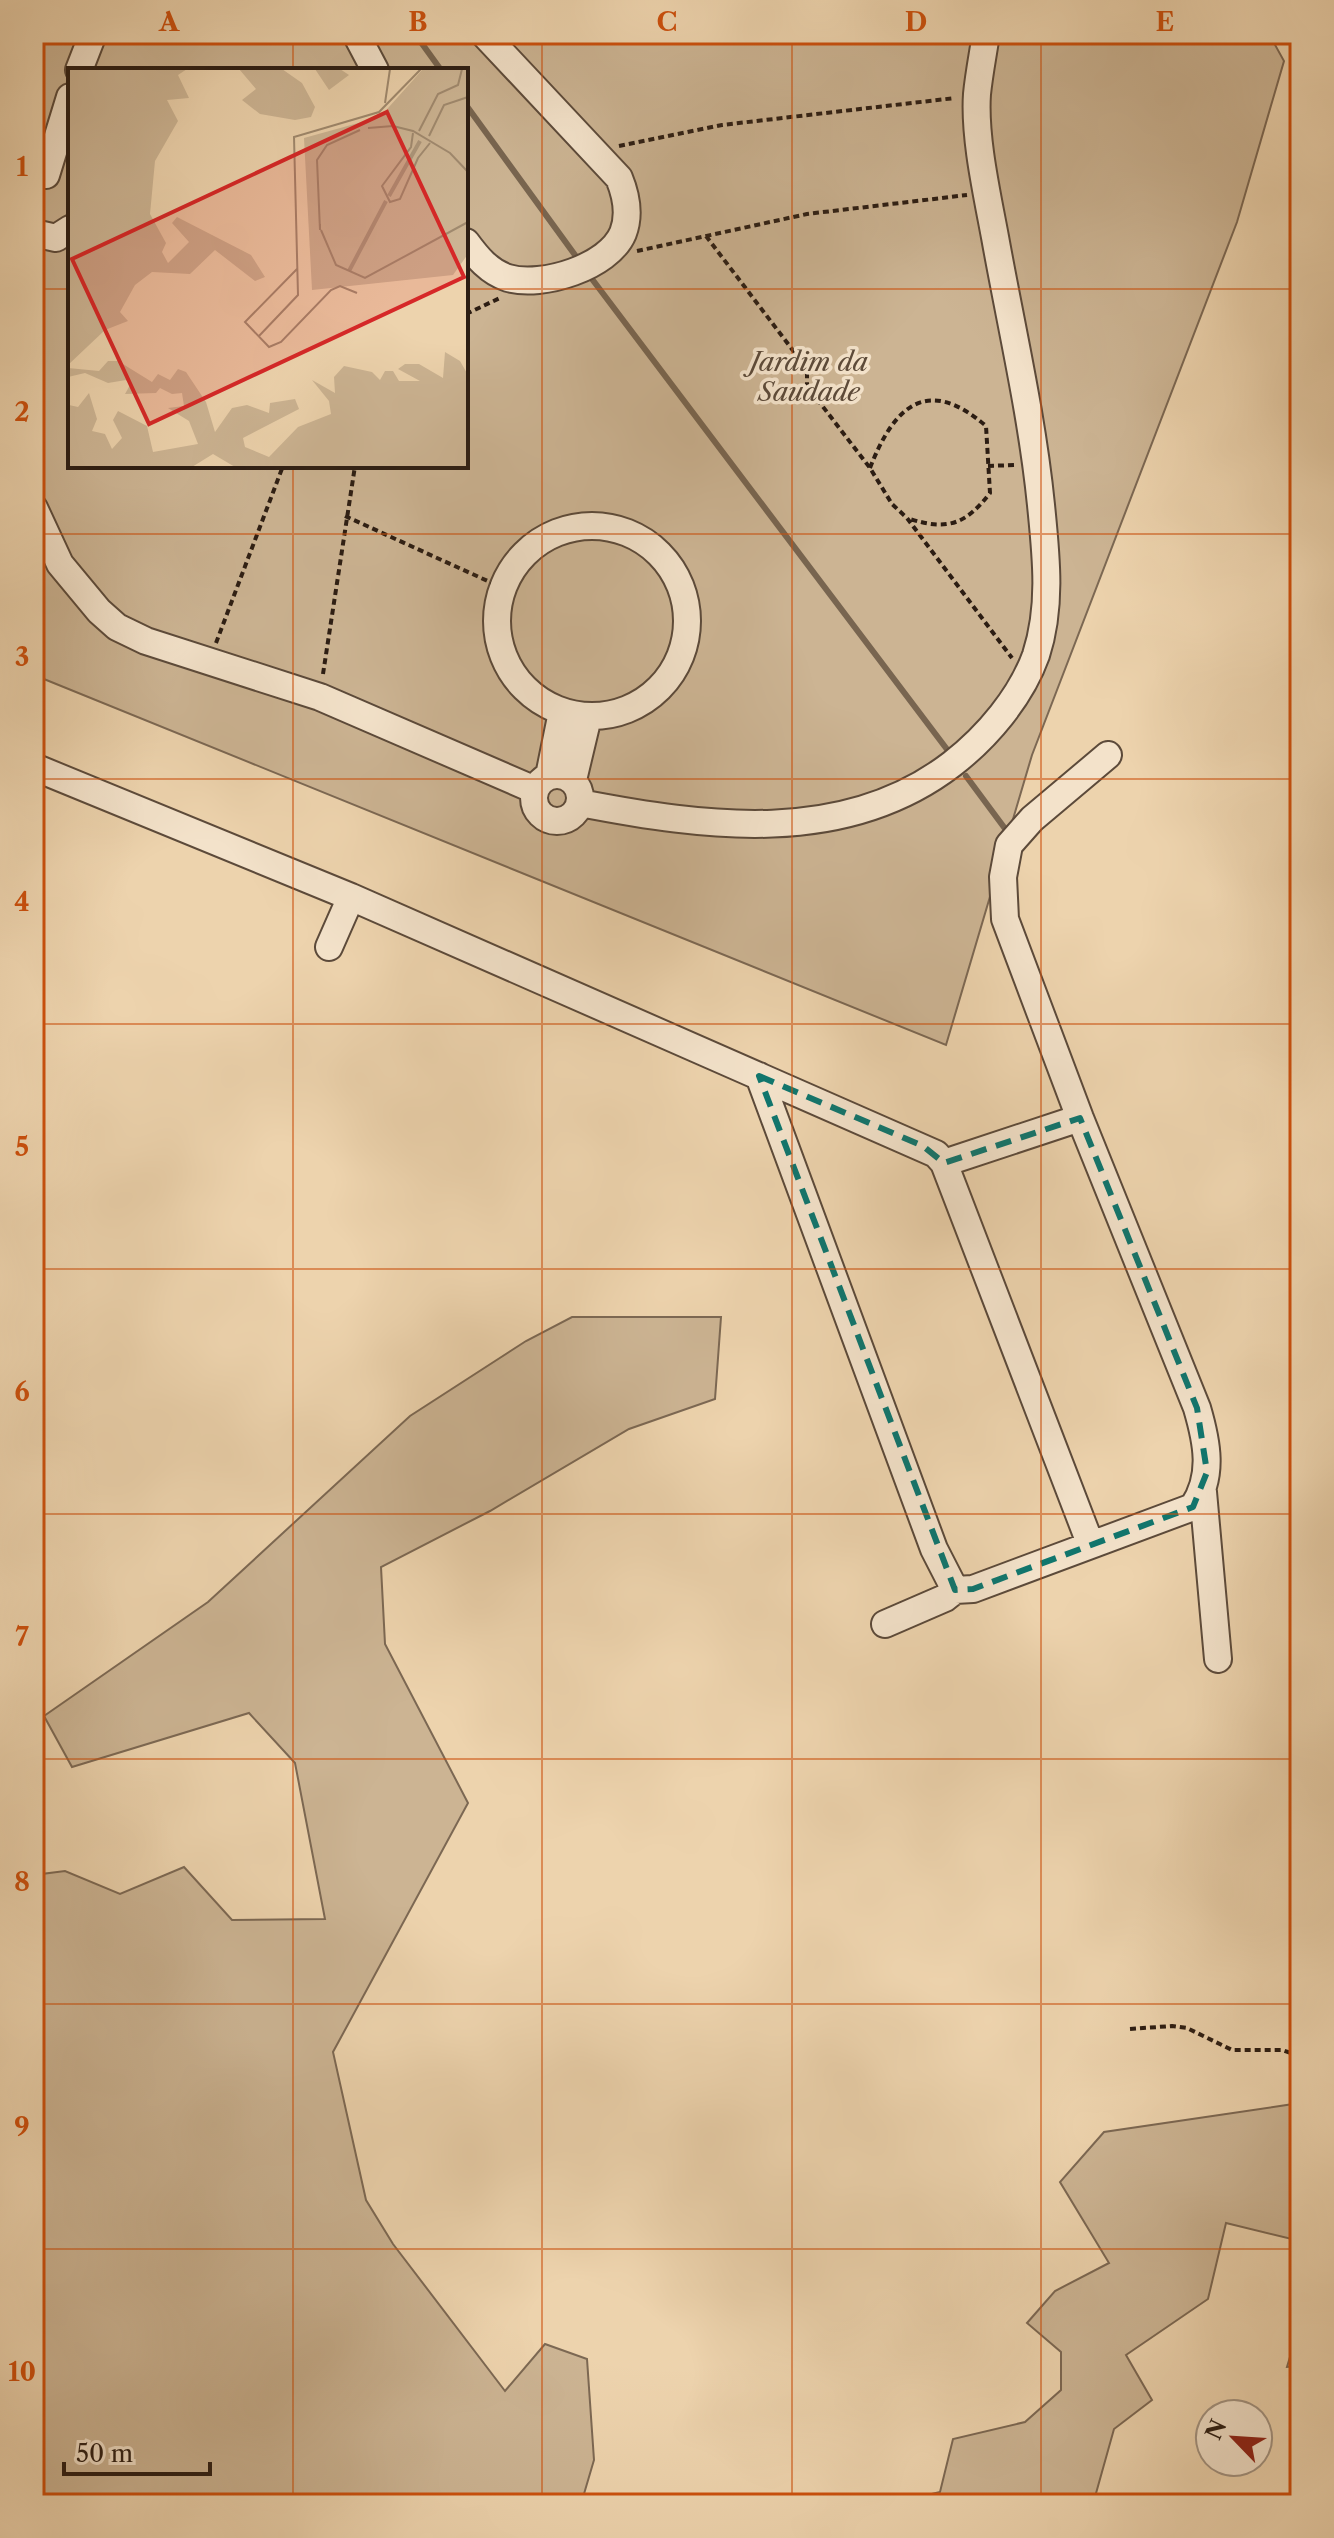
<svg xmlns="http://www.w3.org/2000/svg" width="1334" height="2538" font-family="'Libre Caslon Text',serif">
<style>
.green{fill:#ccb493;stroke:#7c6853;stroke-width:2;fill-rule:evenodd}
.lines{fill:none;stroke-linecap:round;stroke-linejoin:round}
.stream{stroke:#786550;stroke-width:6}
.minor-casing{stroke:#5c4a3a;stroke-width:30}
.path{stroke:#2c1d13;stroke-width:4;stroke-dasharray:6 4;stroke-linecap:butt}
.minor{stroke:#f3e2ca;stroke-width:26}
.marked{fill:none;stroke:#0f766e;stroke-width:6;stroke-dasharray:16 10;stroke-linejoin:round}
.grid{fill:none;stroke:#cc500d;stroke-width:2;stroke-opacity:0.55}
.labels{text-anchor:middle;stroke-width:7;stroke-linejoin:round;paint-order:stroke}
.park-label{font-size:26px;font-style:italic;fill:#5c4a39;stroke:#f3e2ca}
.inset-river{fill:none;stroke:#ab9579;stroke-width:4}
.inset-road{fill:none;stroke:#a08a6f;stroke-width:2}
.view{fill:#d62828;fill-opacity:0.15;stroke:#d62828;stroke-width:4}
.inset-edge{fill:none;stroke:#2c1d13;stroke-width:4}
.neatline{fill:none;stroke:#cc500d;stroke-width:3}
.grid-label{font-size:26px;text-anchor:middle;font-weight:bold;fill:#cc500d}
</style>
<rect width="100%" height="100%" fill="#edd3ad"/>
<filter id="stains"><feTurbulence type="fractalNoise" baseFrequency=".0025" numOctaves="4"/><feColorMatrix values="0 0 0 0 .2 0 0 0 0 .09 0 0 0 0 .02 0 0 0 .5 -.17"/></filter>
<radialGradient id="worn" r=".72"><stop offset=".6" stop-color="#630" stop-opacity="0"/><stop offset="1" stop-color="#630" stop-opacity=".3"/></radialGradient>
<path class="green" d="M 34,34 L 1269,34 L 1284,61 L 1237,222 L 1032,755 L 946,1045 L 34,675 ZM 70,70 L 466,70 L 466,466 L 70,466 Z
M 572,1317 L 721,1317 L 715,1399 L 629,1429 L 490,1511 L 381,1567 L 385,1644 L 468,1803 L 333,2052 L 366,2200 L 393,2244 L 505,2391 L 545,2344 L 587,2359 L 594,2460 L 581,2504 L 34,2504 L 34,1875 L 65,1871 L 120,1894 L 184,1867 L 232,1920 L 325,1919 L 295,1763 L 249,1713 L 72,1767 L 44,1716 L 208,1602 L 410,1416 L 526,1341 Z
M 1300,2103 L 1300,2241 L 1226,2223 L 1208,2299 L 1126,2355 L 1152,2400 L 1114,2429 L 1093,2504 L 890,2504 L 940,2492 L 953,2439 L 1025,2422 L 1061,2390 L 1061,2352 L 1027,2323 L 1055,2291 L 1109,2263 L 1060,2182 L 1104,2132 Z
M 1300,2324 L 1300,2366 L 1287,2367 Z"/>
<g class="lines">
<path class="stream" d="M 415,34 L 441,70
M 466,105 L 575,255
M 592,279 L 949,752
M 966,776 L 1009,834"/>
<g class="minor-casing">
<path id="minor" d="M 356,34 L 375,70
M 79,70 L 93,34
M 46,175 L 70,97
M 34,233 L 56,238 L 70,229
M 466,242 C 477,257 489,272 508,278 C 542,288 609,267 623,233 C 630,215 626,195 619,178 L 484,34
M 34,508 L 60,564 L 99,611 L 117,627 L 146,641 L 320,697 L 535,790
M497 621a95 95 0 1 1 190 0a95 95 0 1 1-190 0Z
M 34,767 L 351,897 L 936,1154 L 944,1163 L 1090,1543
M534 798a23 23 0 1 1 46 0a23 23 0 1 1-46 0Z
M 549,776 L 562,712
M 573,780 L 588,717
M 580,803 C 705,827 844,847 952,764 C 987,737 1021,697 1036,655 C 1052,606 1046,555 1041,505 C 1032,415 1011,326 995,237 C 987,194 974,137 977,94 C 979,74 983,54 986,34
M 329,947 L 351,897
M 759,1076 L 934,1549 L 955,1590 L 973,1589 L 1193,1507 C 1214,1476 1207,1442 1197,1408 L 1080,1118 L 1005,919 L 1003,877 L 1009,845 L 1032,819 L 1108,755
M 944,1163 L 1080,1118
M 1203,1492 L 1218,1659
M 885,1624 L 945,1598 L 955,1590"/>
</g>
<path class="path" d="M 619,146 L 722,125 L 955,98
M 706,236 L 801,361 L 807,371 L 807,386 L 870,468 L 892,504 L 907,518 L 1012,658
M 637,251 L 807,214 L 967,195
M 466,314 L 500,298
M 988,466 L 1014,465
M 870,468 C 894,406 927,375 986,426 L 990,493 C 966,524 948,531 910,519
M 345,516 L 503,588
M 216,643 L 283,466
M 323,674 L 355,466
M 1130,2029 L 1172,2026 L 1187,2028 L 1232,2050 L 1282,2050 L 1300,2056"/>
<use href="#minor" class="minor"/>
</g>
<path class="marked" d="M 759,1076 L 923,1146 L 944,1163 L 1080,1118 L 1197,1408 L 1207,1472 L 1193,1507 L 973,1589 L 955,1590 Z"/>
<path class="grid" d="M 293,34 L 293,70M 542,34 L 542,2504M 792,34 L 792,2504M 1041,34 L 1041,2504M 34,289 L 70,289M 466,289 L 1300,289M 293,466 L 293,2504M 34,534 L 1300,534M 34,779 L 1300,779M 34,1024 L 1300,1024M 34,1269 L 1300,1269M 34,1514 L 1300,1514M 34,1759 L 1300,1759M 34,2004 L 1300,2004M 34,2249 L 1300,2249"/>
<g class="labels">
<g class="park-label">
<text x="809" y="371">Jardim da<tspan x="809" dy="30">Saudade</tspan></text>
</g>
</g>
<g transform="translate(68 68)">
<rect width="400" height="400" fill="#edd3ad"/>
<path d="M 0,1 L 119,1 L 110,7 L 121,30 L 99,32 L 110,53 L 87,93 L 82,146 L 98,175 L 94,184 L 100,195 L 121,174 L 104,155 L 109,149 L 183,187 L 197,209 L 187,213 L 147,182 L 122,206 L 84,204 L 67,217 L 52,244 L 60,253 L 37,262 L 0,297 ZM 171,1 L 214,1 L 234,15 L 247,39 L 243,49 L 227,52 L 192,46 L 174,32 L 188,21 ZM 247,1 L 272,1 L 281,7 L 261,22 ZM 355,1 L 400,1 L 400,186 L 385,207 L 244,222 L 236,70 L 312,49 ZM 377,284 L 392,293 L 400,307 L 400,399 L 167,399 L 145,386 L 124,399 L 0,399 L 0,328 L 1,337 L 10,339 L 21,325 L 29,351 L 24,363 L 37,366 L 44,381 L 54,370 L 45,352 L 50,343 L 79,358 L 85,384 L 130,376 L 121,353 L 100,340 L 116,338 L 114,325 L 104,326 L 92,320 L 88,325 L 57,326 L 62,317 L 58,312 L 40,315 L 17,305 L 0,309 L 0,300 L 31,303 L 40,293 L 50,293 L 84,314 L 90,306 L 102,312 L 110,301 L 118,304 L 138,334 L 147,364 L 164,340 L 179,337 L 201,345 L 202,335 L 227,331 L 231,341 L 175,370 L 177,379 L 201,389 L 230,359 L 263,346 L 261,333 L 244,312 L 267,325 L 266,309 L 276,298 L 304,304 L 312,312 L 317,303 L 325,303 L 331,313 L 352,313 L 330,301 L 337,296 L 351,296 L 375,310 Z" fill="#ccb493"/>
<path class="inset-river" d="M 321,128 L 352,73M 281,203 L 318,133"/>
<path class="inset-road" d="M 317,35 L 322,1M 300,60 L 325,58 L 345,63 L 382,85 L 400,104M 351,63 L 370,26 L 390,17 L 394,1M 345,65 L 343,79 L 314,118 L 322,134 L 332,131 L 350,90 L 362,75M 361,68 L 376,37 L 400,29M 252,156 L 252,162 L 249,92 L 259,77 L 292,62M 253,162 L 268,197 L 297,210 L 400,154M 229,201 L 177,254 L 201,279 L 213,274 L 263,222 L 272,218 L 289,225M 191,268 L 230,227 L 226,69 L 311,44 L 353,1"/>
<path class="view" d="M 319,44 L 396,209 L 81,356 L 4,191 Z"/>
<rect width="400" height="400" class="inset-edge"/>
</g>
<rect width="1334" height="2538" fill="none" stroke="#edd3ad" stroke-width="88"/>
<g transform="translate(1234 2438) rotate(295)"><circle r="38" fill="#f3e2ca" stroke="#a39381" stroke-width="2"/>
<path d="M0-6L14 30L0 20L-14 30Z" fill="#8f2418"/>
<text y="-12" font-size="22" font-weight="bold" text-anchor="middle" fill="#2c1d13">N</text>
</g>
<path d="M64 2462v12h146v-12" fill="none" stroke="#2c1d13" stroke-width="4"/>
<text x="76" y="2462" font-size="24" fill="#2c1d13" stroke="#f3e2ca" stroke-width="6" paint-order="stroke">50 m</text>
<rect x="44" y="44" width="1246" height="2450" class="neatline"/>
<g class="grid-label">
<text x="169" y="31">A</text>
<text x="418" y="31">B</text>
<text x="667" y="31">C</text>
<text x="916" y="31">D</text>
<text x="1165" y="31">E</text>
<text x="22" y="176">1</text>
<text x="22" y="421">2</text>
<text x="22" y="666">3</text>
<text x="22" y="911">4</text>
<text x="22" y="1156">5</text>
<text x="22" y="1401">6</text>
<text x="22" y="1646">7</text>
<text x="22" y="1891">8</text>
<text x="22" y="2136">9</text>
<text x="22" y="2381">10</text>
</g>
<rect width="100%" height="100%" filter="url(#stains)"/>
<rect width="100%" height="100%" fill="url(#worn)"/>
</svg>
